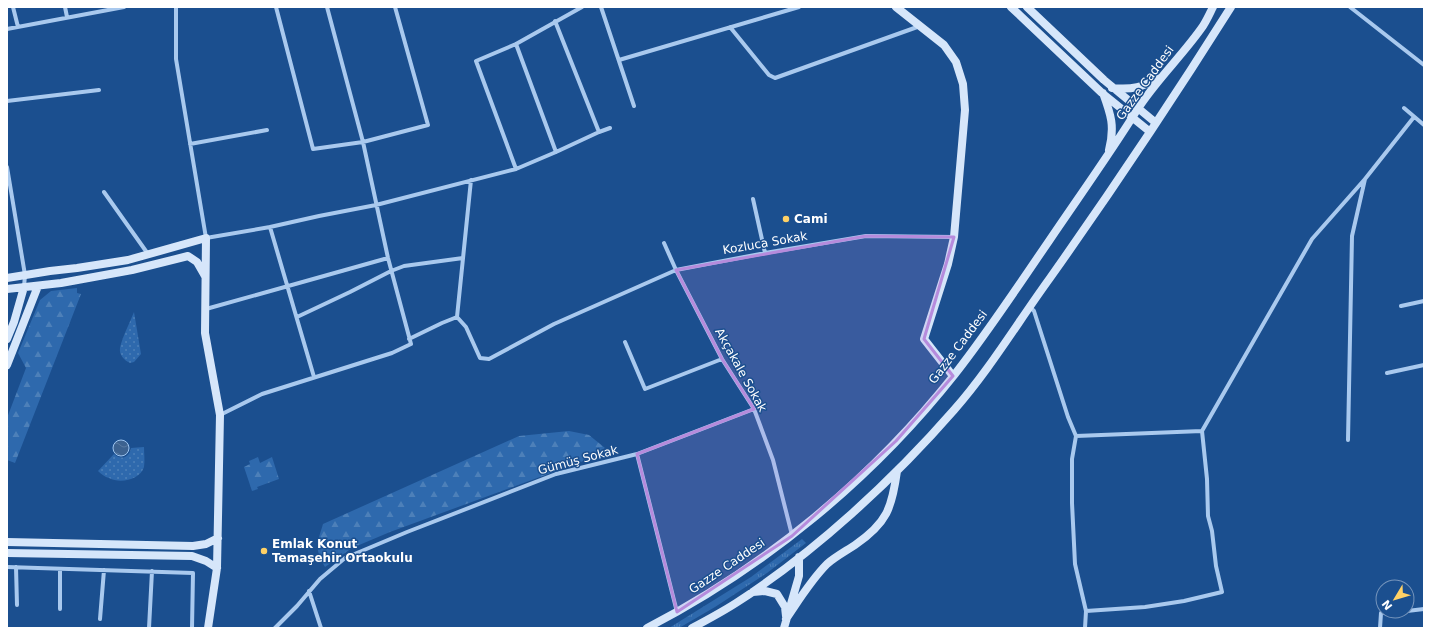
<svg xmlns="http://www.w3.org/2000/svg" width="1431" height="635" font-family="'DejaVu Sans',sans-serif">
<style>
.grass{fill:url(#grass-tufts)}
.forest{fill:url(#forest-firs)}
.park{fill:url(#park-dots)}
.water{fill:url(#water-waves);stroke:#9cc4f0}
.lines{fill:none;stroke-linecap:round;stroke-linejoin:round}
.street{stroke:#a9c9ee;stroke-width:4}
.secondary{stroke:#d6e6fa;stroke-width:8}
.marked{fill:#b68bdc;fill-opacity:0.2;stroke:#b68bdc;stroke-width:3;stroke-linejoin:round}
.poi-dot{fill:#ffd166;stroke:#1b4f8f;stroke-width:1.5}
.labels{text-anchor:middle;stroke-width:3;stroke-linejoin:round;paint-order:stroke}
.street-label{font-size:12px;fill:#fff;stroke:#1b4f8f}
.poi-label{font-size:12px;font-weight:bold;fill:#fff;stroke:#1b4f8f;text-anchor:start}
</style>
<defs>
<pattern id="grass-tufts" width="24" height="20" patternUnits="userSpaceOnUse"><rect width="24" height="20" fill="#2e69ad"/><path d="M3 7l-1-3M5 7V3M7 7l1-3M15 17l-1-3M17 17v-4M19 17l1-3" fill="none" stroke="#4d80b9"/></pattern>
<pattern id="forest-firs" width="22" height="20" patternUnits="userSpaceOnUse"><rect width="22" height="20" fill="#2e69ad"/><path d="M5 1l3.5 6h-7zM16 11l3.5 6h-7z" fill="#4d80b9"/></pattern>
<pattern id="park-dots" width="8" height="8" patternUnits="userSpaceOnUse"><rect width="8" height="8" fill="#2e69ad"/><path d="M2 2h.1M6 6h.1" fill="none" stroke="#4d80b9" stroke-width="1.8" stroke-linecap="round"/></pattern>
<pattern id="water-waves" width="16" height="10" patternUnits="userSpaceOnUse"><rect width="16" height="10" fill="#3c6290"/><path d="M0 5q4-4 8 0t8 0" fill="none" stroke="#597aa1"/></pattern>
</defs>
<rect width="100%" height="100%" fill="#1b4f8f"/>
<path class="grass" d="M 802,539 L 806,543 L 767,573 L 715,607 L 679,628 L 669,628 L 751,577 Z"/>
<path class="forest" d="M 77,288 L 77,293 L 81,294 L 15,463 L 7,460 L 7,418 L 26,368 L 18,353 L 40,300 L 51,291 Z
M 569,431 L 589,435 L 605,448 L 586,460 L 390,532 L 352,548 L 325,567 C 314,548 317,544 323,524 L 519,436 Z
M 258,457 L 260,463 L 272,457 L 279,479 L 257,487 L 258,489 L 252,491 L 244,467 L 250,464 L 249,461 Z"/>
<path class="park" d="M 134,312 L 141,354 L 134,362 L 130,363 C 124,360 119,355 120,348 C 122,338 130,322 134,312 Z
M 144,447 C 144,453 145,461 144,467 C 140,480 120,484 109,478 C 105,477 101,474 98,471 L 114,454 C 121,461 130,457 131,448 Z"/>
<path class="water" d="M113 448a8 8 0 1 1 16 0a8 8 0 1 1-16 0Z"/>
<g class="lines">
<path class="street" d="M 13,7 L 18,27
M 65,7 L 67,17
M 176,7 L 176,59 L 206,238 L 270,227 L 319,216 L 376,205 L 516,169 L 556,152 L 599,132 L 610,128
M 276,7 L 313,149 L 363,142 L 428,125 L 395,7
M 601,7 L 634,106
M 1350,7 L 1424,65
M 555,21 L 599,132
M 730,27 L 769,75 L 775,78 L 920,26
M 7,29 L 124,7
M 516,44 L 556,152
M 619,60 L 799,7
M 7,101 L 99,90
M 1404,108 L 1424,125
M 190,144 L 267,130
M 7,167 L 25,275 L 24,287
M 516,169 L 476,61 L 516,44 L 582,7
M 104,192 L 148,254
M 753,199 L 765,253
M 270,227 L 314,377
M 664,243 L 676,270 L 722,359 L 754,409 L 773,460 L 792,535
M 1029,306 L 1034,311 L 1068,417 L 1076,436 L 1072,459 L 1072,503 L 1075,564 L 1086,611 L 1085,628
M 1401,306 L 1424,301
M 206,309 L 388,258
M 297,317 L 350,292 L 391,271 L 404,266 L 463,258
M 457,317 L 471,180
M 409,339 L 442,323 L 457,317 L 466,327 L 480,358 L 489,359 L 554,324 L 676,270 L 765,253 L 866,236 L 954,237
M 625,342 L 645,389 L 722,359
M 1387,373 L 1424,365
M 220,415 L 262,394 L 392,353 L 411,344 L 388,258 L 363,142 L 327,7
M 1076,436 L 1202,431 L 1312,239 L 1365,179
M 1348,440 L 1352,236 L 1365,179 L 1414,117
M 637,454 L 677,612
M 7,567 L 193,573 L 192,628
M 16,567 L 17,605
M 309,591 L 321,628
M 60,609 L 60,569
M 1086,611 L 1145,607 L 1184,601 L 1222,592 L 1216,566 L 1212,531 L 1208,516 L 1207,479 L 1202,431
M 1407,611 L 1424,609
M 100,619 L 104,570
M 149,628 L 152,571
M 275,628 L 297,606 L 320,579 L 345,558 L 407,532 L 556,474 L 637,454 L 754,409
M 1380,628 L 1381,613 L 1403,611"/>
<path class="secondary" d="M 896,7 L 944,45 L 956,62 L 963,84 L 965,110 L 954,237 L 948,264 L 924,339 L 953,376
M 1011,7 L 1102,93 L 1149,131
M 1027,7 L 1104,80 L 1156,123
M 1112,88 C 1134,90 1141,87 1160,78
M 1103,93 C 1111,115 1115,126 1109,150
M 7,278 L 50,271 L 77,268 L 128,260 L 206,238 L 205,333 L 220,415 L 217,568 L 208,628
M 7,289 L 61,283 L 132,270 L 188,256 L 197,262 L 205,276
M 7,339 L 14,322 L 24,287
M 7,365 L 38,286
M 7,542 L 193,546 L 206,544 L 218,538
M 7,553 L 192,556 L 206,561 L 217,568
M 753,592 L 765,591 L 777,594 L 785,607 L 786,616
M 786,619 C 799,600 811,580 827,564 C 835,557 846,551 855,545 C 887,523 892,508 897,471
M 647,628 C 765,567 872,479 955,374 C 988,332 1018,286 1049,241 C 1078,198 1109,155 1137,110 C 1156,80 1183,55 1203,26 C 1207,20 1210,13 1213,7
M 692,628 C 707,620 722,612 736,603 C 815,552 892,481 954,410 C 990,369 1018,322 1050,278 C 1113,189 1173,99 1231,7
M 784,628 L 799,576 L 799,557"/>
</g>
<path class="marked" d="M 866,236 L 954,237 L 924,339 L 953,376 L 896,441 L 792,536 L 677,612 L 637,454 L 754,409 L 722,359 L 676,270 Z"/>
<g class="poi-dot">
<circle cx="786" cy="219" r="4"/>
<circle cx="264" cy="551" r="4"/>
</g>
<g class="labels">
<g class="street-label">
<text transform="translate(1145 83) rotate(-54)" y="4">Gazze Caddesi</text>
<text transform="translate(765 243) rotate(-10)" y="4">Kozluca Sokak</text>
<text transform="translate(958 347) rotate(-53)" y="4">Gazze Caddesi</text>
<text transform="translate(741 370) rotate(61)" y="4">Akçakale Sokak</text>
<text transform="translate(578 460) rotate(-15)" y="4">Gümüş Sokak</text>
<text transform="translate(727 566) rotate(-34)" y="4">Gazze Caddesi</text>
</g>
<g class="poi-label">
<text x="794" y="223">Cami</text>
<text x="272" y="548">Emlak Konut<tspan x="272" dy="14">Temaşehir Ortaokulu</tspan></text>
</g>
</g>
<rect width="1431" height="635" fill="none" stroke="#ffffff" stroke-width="16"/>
<g transform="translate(1395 599) rotate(232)"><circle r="19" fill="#1b4f8f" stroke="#7695bc"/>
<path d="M0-3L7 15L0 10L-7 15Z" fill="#ffd166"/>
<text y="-6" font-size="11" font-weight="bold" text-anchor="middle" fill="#ffffff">N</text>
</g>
</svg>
